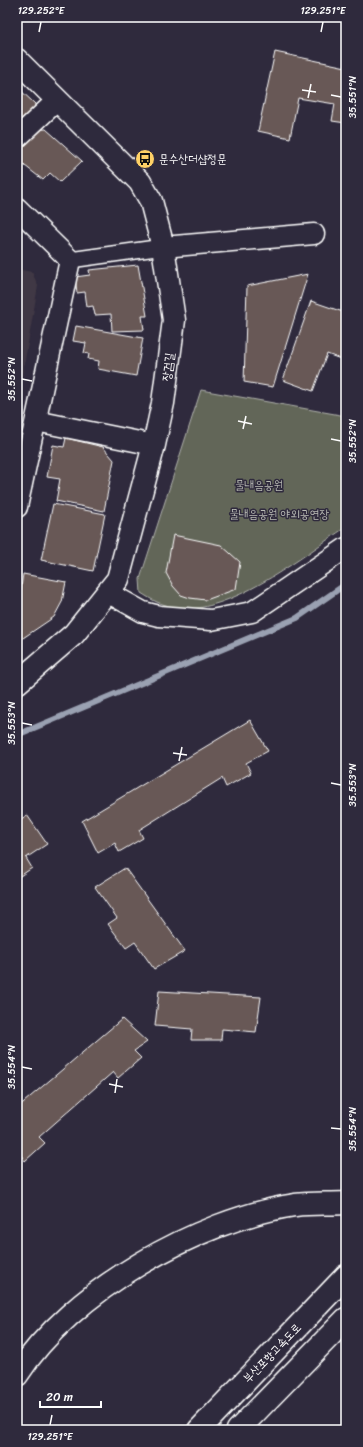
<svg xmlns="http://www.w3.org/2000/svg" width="363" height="1447" font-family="Sriracha,'Poor Story',sans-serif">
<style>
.built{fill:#403844}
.green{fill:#626658;stroke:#b0b2ac}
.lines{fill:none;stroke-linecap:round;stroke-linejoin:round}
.stream{stroke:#9aa1b2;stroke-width:6}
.building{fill:#685856;stroke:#fff}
.pedestrian-casing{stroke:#fff;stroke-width:18}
.minor-casing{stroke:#fff;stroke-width:23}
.secondary-casing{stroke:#fff;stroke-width:25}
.motorway-casing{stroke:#fff;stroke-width:25}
.pedestrian{stroke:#2f2a3d;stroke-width:15}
.minor{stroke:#2f2a3d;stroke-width:20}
.secondary{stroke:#2f2a3d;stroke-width:22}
.motorway{stroke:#2f2a3d;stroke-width:22}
.ticks{fill:none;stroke:#fff;stroke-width:1.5}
.labels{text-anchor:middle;stroke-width:3;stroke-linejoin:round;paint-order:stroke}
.poi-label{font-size:12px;fill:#fff;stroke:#2f2a3d;text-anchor:start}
.street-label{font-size:12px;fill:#fff;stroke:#2f2a3d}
.park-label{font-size:12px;fill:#b8bab4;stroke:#2f2a3d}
.neatline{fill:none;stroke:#fff;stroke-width:1.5}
.ticks-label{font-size:10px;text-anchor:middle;fill:#fff}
</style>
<rect width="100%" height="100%" fill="#2f2a3d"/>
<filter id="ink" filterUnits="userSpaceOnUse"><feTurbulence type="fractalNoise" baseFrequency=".025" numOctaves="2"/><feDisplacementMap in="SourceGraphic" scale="8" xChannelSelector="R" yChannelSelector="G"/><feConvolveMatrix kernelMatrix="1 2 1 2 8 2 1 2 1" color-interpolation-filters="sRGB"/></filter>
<g filter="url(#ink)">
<path class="built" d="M 17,269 L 32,272 L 38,286 L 17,406 Z"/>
<path class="green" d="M 201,390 L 346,416 L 346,527 C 303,556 242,605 190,609 C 183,610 164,605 157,602 C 152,600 146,596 141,593 L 140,579 Z"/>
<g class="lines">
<path class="stream" d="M 17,735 L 297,618 L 346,584"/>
</g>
<path class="building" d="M 275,52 L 346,67 L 346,123 L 332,121 L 335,104 L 298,98 L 290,138 L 258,131 Z
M 17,87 L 35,104 L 33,119 L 17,133 Z
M 46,129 L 82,161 L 60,182 L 50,173 L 43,180 L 20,162 L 23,158 L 17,153 L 17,146 L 33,130 Z
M 138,265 L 147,316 L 142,316 L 144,330 L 112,331 L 111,314 L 95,315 L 93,306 L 87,307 L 85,292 L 77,293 L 75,277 L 90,275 L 89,270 Z
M 308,274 L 273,387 L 244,382 L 247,286 Z
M 311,301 L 346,313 L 346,361 L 327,354 L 313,391 L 283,380 Z
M 76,326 L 143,338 L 136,376 L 98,369 L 99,361 L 88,359 L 89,354 L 84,353 L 86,343 L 73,341 Z
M 66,438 L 103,447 L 114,460 L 104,511 L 56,501 L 60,479 L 47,477 L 53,445 L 64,447 Z
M 53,504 L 105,514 L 93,571 L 41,560 Z
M 173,535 L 221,545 L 240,562 L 236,589 L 206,600 L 190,598 L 181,595 L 173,586 L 166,573 Z
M 23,574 L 66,582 L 62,602 L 54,617 L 20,640 L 17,639 L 17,600 L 19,601 Z
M 250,720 L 268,751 L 246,763 L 251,773 L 226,787 L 222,778 L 139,830 L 143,838 L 119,852 L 115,843 L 98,853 L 82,821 Z
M 27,815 L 47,844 L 26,858 L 32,868 L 17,878 L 17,822 Z
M 125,868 L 185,951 L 154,969 L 135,942 L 126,948 L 108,924 L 117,918 L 95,887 Z
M 159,991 L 261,997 L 256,1032 L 222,1029 L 221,1040 L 191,1040 L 192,1029 L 155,1026 Z
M 122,1019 L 147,1042 L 134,1051 L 141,1058 L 118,1078 L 113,1072 L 39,1137 L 45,1143 L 25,1161 L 20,1154 L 17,1156 L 17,1108 Z"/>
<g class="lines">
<g class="pedestrian-casing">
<path id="pedestrian" d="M 70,260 L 163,247"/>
</g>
<g class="minor-casing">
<path id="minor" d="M 17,138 L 50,107
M 17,208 L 70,260 L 17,507
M 163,247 L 314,234
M 36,421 L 154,445
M 107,592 L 143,612 L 159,616 L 211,620 L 252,612 L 346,548"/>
</g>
<g class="secondary-casing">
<path id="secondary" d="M 17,60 L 140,182 L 151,201 L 163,247 L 174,320 L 163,403 L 154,445 L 118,579 L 74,634 L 17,683"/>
</g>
<g class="motorway-casing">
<path id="motorway" d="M 17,1375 C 71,1291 197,1220 295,1205 C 311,1203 329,1204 346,1203
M 199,1430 L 346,1276
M 238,1430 L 346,1319"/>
</g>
<use href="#pedestrian" class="pedestrian"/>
<use href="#minor" class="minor"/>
<use href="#secondary" class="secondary"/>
<use href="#motorway" class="motorway"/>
</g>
</g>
<path class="ticks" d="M 39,32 L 41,22M 321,32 L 323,22M 302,90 L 316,92M 331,95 L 341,97M 308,98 L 311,84M 22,379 L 32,381M 238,421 L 252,424M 243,429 L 246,416M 331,439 L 341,441M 22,723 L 32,725M 173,753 L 187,755M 179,761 L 182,747M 331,783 L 341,785M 22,1067 L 32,1069M 109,1084 L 123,1087M 115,1093 L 117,1079M 331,1128 L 341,1129M 50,1425 L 52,1415"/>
<defs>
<g id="bus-disc" transform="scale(1)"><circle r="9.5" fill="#ffd166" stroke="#2f2a3d"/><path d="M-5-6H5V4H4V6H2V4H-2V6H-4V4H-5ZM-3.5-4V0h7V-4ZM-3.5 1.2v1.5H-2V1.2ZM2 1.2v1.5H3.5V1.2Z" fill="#111"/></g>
</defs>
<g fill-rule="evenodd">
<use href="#bus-disc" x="145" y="159"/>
</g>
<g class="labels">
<g class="poi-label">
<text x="159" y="163">문수산더샵정문</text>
</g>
<g class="street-label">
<text transform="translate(168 367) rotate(-83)" y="4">장검길</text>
<text transform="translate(272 1353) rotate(-46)" y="4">부산포항고속도로</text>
</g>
<g class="park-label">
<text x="259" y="489">물내음공원</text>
<text x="279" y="518">물내음공원 야외공연장</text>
</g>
</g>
<rect width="363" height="1447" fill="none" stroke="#2f2a3d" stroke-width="44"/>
<path d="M40 1401v6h61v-6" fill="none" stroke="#ffffff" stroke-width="2"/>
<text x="46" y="1401" font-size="12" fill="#ffffff" stroke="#2f2a3d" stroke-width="3" paint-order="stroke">20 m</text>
<rect x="22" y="22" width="319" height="1403" class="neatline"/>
<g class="ticks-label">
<text x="41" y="14">129.252°E</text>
<text x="323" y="14">129.251°E</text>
<text transform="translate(352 97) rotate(-90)" y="4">35.551°N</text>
<text transform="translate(11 379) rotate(-90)" y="4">35.552°N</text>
<text transform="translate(352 441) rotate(-90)" y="4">35.552°N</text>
<text transform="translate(11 723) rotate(-90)" y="4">35.553°N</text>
<text transform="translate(352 785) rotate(-90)" y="4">35.553°N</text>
<text transform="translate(11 1067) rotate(-90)" y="4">35.554°N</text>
<text transform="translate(352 1129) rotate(-90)" y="4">35.554°N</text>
<text x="50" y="1440">129.251°E</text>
</g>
</svg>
